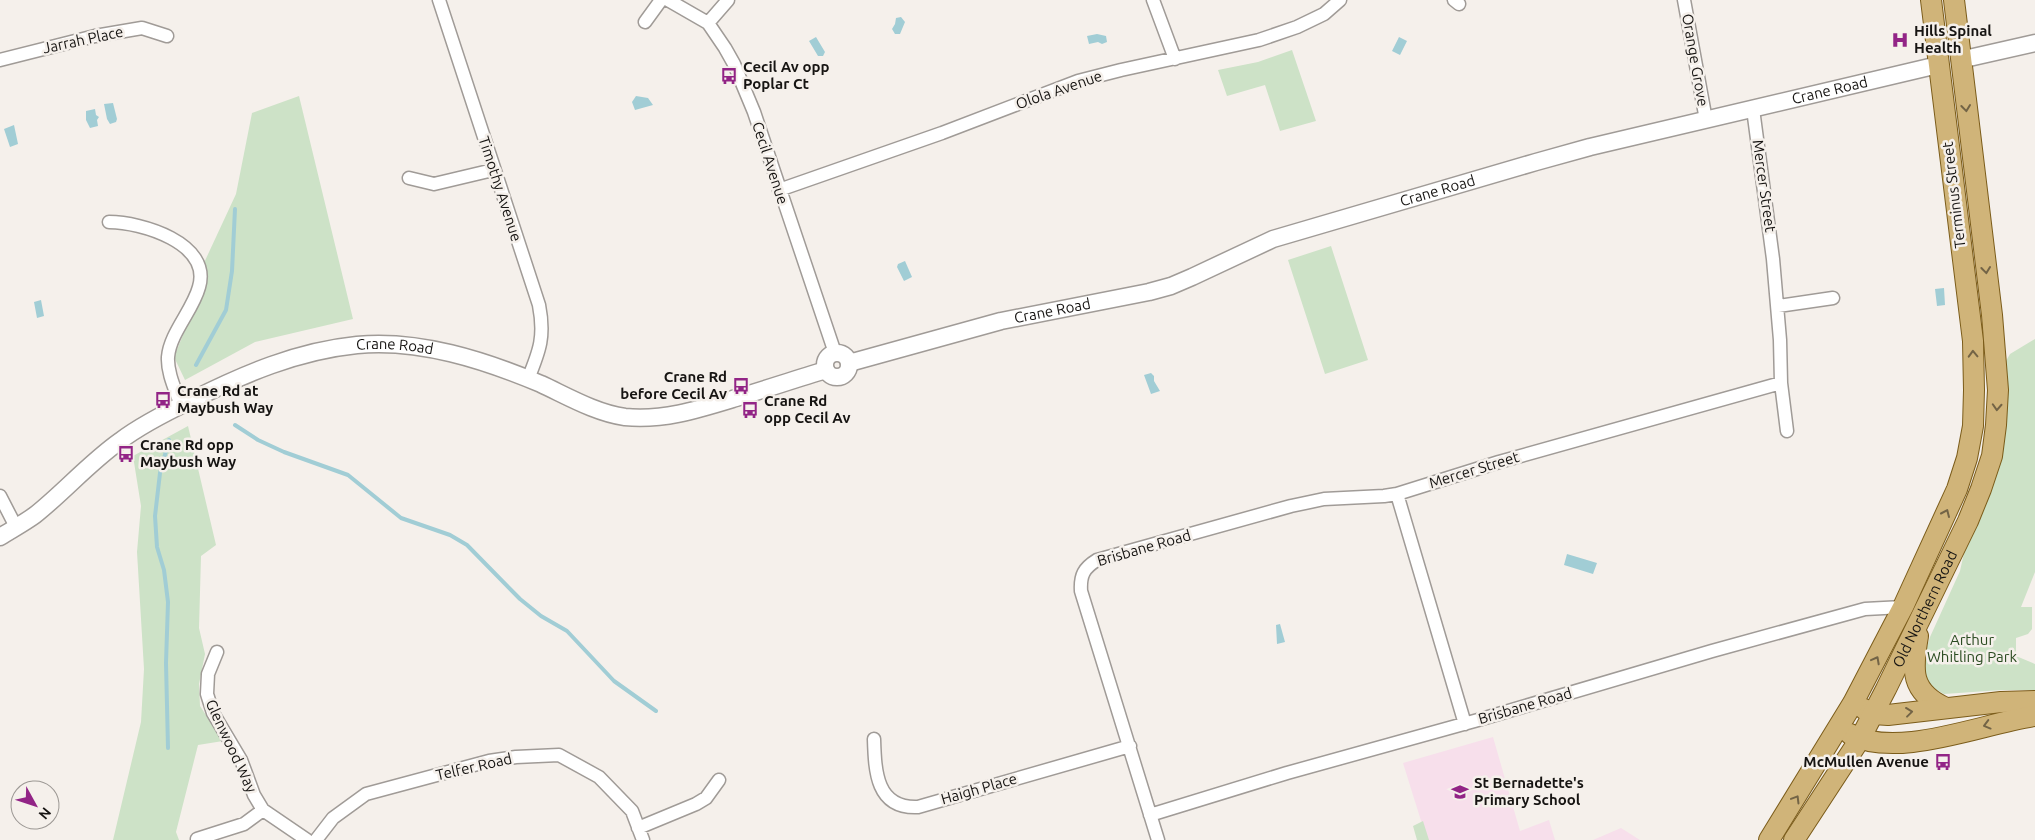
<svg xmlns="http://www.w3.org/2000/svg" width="2035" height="840" font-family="Ubuntu,sans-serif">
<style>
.education{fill:#f7dfeb}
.green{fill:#cde2c7}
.water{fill:#a1cdd5}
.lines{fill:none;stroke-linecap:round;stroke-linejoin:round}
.stream{stroke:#a1cdd5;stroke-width:4}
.minor-casing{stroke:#a09b97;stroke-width:15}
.tertiary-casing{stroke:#a09b97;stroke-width:19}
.primary-casing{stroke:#7b5c1a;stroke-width:22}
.minor{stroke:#fff;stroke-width:12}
.tertiary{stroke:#fff;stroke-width:16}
.primary{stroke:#d0b479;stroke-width:20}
.oneway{stroke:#736446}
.labels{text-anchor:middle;stroke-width:5;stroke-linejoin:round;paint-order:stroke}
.poi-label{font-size:15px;font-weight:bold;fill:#161412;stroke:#f5f0eb;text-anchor:start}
.street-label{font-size:15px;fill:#161412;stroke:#f5f0eb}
.park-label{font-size:15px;fill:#2b4b21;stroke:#f5f0eb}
</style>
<rect width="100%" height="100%" fill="#f5f0eb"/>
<path class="education" d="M 1493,737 L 1520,831 L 1549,820 L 1555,840 L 1427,840 L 1403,763 Z
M 1621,828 L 1640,840 L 1593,840 Z"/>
<path class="green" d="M 1292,50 L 1316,121 L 1280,131 L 1265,85 L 1227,96 L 1218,70 L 1258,62 Z
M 299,96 L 353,319 L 255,342 L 185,380 L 174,357 L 194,308 L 203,265 L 236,194 L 252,113 Z
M 1331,246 L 1368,360 L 1325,374 L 1288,260 Z
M 2035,339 L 2035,572 L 2021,607 L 2032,607 L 2032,629 L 2028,634 L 2016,638 L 2016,656 L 2035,664 L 2035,690 L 2002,690 L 1944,694 L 1935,689 L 1923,677 L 1925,653 L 1930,637 L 1960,571 L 2006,361 L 2010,354 Z
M 188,426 L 216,545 L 201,556 L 199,628 L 205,654 L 199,684 L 200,706 L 223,741 L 198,745 L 176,832 L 179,840 L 113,840 L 141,722 L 144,669 L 137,552 L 141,506 L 133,456 Z
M 1423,821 L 1429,840 L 1417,840 L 1413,826 Z"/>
<path class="water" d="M 901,17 L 905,22 L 900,34 L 895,34 L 892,29 L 895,24 L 896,18 Z
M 1097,34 L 1106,36 L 1107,42 L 1102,44 L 1098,42 L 1089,44 L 1087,36 Z
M 816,37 L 825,52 L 823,56 L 818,56 L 809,41 Z
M 1399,37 L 1407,41 L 1400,55 L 1392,51 Z
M 636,96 L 648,98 L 653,105 L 635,110 L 632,102 Z
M 113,103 L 117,119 L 116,122 L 110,124 L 107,119 L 104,104 Z
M 95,109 L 96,115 L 99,117 L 97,120 L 98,126 L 90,128 L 86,120 L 86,111 Z
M 14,125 L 18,144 L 10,147 L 4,129 Z
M 905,261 L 912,277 L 904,281 L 897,267 L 898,264 Z
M 1944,288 L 1945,305 L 1937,306 L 1935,289 Z
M 41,300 L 44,316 L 37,318 L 34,302 Z
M 1151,373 L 1154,376 L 1154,381 L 1160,391 L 1151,394 L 1144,375 Z
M 1567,554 L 1597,563 L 1593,574 L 1564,565 Z
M 1280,624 L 1285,642 L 1277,644 L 1276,625 Z"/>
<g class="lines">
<path class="stream" d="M 196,365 L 226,310 L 232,271 L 235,209
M 235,425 L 258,440 L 284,452 L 348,475 L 401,518 L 450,535 L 467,545 L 520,599 L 541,616 L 567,631 L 614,681 L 656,711
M 168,748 L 166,663 L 168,602 L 164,570 L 157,547 L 155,516 L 160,473 L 169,440"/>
<g class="minor-casing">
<path id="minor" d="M 439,0 L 539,305 C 545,336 540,350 528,379
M 668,0 L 708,23 L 725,48 L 734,64 L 754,112 L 835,353
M 1153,0 L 1175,59
M 1454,0 L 1459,4
M 1684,0 L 1706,120
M 645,22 L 661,0
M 708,23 L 728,0
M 0,60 L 95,36 L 142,28 L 167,36
M 1753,109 L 1773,259 L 1780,340 L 1781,383 L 1787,431
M 409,178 L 434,184 L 493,170
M 779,190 L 942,133 L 1078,81 L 1121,70 L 1259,40 L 1297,27 L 1324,14 L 1340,0
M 109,222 C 141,222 212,243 199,287 C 193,310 170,333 168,357 C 167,373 176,391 181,406
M 1778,306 L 1833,298
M 1397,494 L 1465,724
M 0,496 L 16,527
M 217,652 L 208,674 L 207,694 L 213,713 L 241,760 L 254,795 L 263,810 L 307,840
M 874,739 C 875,771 876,809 918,807 L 1130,746
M 1150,815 L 1287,773 L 1478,720 L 1712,651 L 1865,609 L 1903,607
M 638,828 L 696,804 L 706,798 L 719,780
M 197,839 L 244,824 L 263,810
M 316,840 L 333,818 L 366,794 L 489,761 L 516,757 L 559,755 L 599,777 L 632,811 L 643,840
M 1158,840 L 1081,591 C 1080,575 1084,568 1097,560 L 1291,506 L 1324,499 L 1384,496 L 1397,494 L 1499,462 L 1781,383"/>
</g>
<g class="tertiary-casing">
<g id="tertiary">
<path d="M 1960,60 L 2035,43"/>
<circle cx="837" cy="365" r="12"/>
<path id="s1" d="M 849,363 L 1001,321 L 1149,292 L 1171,286 L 1192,277 L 1273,239 L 1536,162 L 1590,147 L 1938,65"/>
<path id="s2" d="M 0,537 C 11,530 24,523 35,515 C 64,492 89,463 120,441 C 141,425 167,412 190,401 C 244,374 297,351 357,345 C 419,339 484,360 541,384 C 567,396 596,413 625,417 C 663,421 700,409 736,398 C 766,389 796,379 826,370"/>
</g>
</g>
<g class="primary-casing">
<g id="primary">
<path d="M 1918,636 C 1912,670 1910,692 1946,708"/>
<path d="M 1864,709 L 1873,714 L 1888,715 L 2001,702 L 2035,701"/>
<path d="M 1850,734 C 1897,760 1984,723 2035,716"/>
<path d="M 1769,840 L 1853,703 L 1903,607 L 1957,489 L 1967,458 L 1973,426 L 1974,390 L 1973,341 L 1931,0"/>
<path id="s3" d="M 1794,840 L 1860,739 L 1886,689 L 1968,521 L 1981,489 L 1992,456 L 1996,425 L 1998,390 L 1992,315 L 1954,0"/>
</g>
</g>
<use href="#minor" class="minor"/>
<use href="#tertiary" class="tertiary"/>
<use href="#primary" class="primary"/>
</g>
<defs><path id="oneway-chevron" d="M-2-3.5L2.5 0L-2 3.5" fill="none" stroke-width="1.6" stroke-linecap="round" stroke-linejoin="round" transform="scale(1.25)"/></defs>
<g class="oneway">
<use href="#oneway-chevron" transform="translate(1966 108) rotate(83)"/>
<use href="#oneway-chevron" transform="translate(1986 270) rotate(83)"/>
<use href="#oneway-chevron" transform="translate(1973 354) rotate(-92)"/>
<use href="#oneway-chevron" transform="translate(1997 407) rotate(93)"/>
<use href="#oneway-chevron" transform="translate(1946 513) rotate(-66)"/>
<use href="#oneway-chevron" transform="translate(1876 660) rotate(-62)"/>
<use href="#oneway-chevron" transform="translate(1909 712) rotate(-7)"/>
<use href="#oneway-chevron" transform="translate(1987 725) rotate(165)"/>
<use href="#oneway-chevron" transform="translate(1796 799) rotate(-59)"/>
</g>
<defs>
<g id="hospital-bare" transform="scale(1.35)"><path d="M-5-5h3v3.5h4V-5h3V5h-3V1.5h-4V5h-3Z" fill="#922486" stroke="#f5f0eb" stroke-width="2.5" paint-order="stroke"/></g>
<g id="bus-bare" transform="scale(1.35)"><path d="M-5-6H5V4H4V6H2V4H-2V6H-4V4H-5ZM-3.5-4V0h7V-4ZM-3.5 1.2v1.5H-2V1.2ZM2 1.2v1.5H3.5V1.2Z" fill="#922486" stroke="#f5f0eb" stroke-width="2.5" paint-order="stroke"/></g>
<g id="school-bare" transform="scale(1.35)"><path d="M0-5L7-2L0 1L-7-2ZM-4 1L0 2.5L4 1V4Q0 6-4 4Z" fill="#922486" stroke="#f5f0eb" stroke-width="2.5" paint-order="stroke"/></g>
</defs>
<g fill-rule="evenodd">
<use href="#hospital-bare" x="1900" y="40"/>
<use href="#bus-bare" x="729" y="76"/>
<use href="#bus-bare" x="741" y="386"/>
<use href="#bus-bare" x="163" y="400"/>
<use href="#bus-bare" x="750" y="410"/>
<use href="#bus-bare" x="126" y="454"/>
<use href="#bus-bare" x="1943" y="762"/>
<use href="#school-bare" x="1460" y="792"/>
</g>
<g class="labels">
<g class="poi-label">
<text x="1914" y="36">Hills Spinal<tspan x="1914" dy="17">Health</tspan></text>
<text x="743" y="72">Cecil Av opp<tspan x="743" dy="17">Poplar Ct</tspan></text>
<text x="727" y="382" text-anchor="end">Crane Rd<tspan x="727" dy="17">before Cecil Av</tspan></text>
<text x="177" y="396">Crane Rd at<tspan x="177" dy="17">Maybush Way</tspan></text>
<text x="764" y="406">Crane Rd<tspan x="764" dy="17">opp Cecil Av</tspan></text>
<text x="140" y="450">Crane Rd opp<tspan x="140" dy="17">Maybush Way</tspan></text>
<text x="1929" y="767" text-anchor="end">McMullen Avenue</text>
<text x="1474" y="788">St Bernadette's<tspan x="1474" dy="17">Primary School</tspan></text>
</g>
<g class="street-label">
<text transform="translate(83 40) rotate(-12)" y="5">Jarrah Place</text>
<text transform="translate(1695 60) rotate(80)" y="5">Orange Grove</text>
<text transform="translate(1059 90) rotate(-19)" y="5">Olola Avenue</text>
<text dy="5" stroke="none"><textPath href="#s1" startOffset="1020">Crane Road</textPath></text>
<text transform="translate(770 163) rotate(72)" y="5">Cecil Avenue</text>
<text transform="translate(1764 186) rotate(82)" y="5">Mercer Street</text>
<text transform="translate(500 189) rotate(72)" y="5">Timothy Avenue</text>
<text dy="5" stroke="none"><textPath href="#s1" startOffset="615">Crane Road</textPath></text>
<text transform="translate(1954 195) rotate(-97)" y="5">Terminus Street</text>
<text dy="5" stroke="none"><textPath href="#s1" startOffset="210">Crane Road</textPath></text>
<text dy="5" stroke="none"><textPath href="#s2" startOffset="450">Crane Road</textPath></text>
<text transform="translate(1474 470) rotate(-17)" y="5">Mercer Street</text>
<text transform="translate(1144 548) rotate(-16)" y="5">Brisbane Road</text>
<text dy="5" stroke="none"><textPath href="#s3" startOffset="266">Old Northern Road</textPath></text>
<text transform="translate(1525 706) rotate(-16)" y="5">Brisbane Road</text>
<text transform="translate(231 746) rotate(65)" y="5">Glenwood Way</text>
<text transform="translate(474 767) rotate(-13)" y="5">Telfer Road</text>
<text transform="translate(979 789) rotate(-16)" y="5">Haigh Place</text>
</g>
<g class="park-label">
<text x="1972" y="645">Arthur<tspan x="1972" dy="17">Whitling Park</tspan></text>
</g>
</g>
<g transform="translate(35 805) rotate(130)"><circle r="24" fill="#f5f0eb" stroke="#9c9894"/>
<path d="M0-4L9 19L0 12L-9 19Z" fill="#922486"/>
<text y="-8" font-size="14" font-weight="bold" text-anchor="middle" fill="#161412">N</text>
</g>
</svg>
